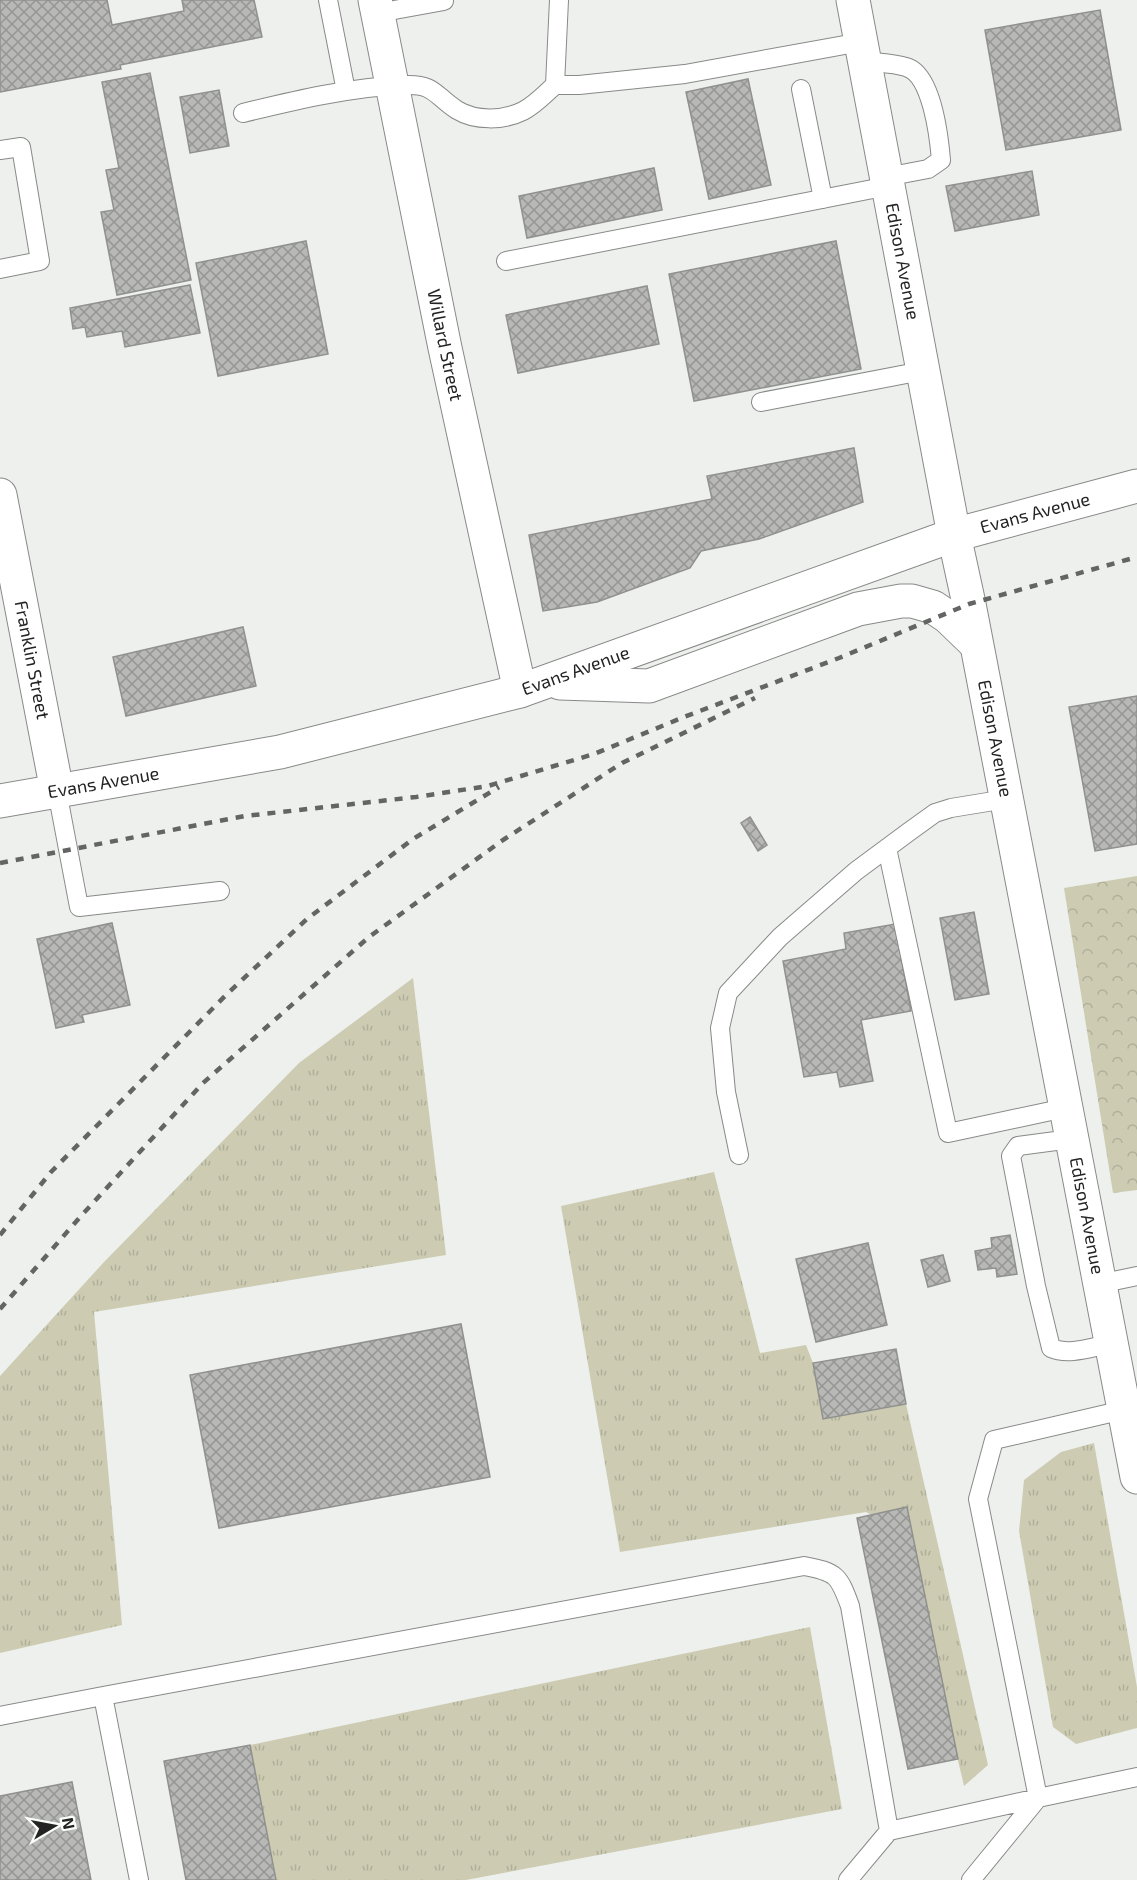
<svg xmlns="http://www.w3.org/2000/svg" width="1137" height="1880" font-family="'Exo 2',sans-serif">
<style>
.grass{fill:url(#grass-tufts)}
.forest{fill:url(#forest-crowns)}
.building{fill:url(#building-cross-hatch);stroke:#90918e;stroke-width:1.5}
.lines{fill:none;stroke-linecap:round;stroke-linejoin:round}
.service-casing{stroke:#888a88;stroke-width:20}
.minor-casing{stroke:#888a88;stroke-width:35}
.tertiary-casing{stroke:#888a88;stroke-width:35}
.primary-casing{stroke:#888a88;stroke-width:35}
.service{stroke:#fff;stroke-width:18}
.minor{stroke:#fff;stroke-width:33}
.tertiary{stroke:#fff;stroke-width:33}
.primary{stroke:#fff;stroke-width:33}
.rail{stroke:#636463;stroke-width:4.5;stroke-dasharray:8 8;stroke-linecap:butt}
.labels{text-anchor:middle;stroke-width:4.5;stroke-linejoin:round;paint-order:stroke}
.street-label{font-size:18px;fill:#222322;stroke:#fbfdfa}
</style>
<defs>
<pattern id="grass-tufts" width="24" height="20" patternUnits="userSpaceOnUse" patternTransform="scale(1.5)"><rect width="24" height="20" fill="#cdccb2"/><path d="M3 7l-1-3M5 7V3M7 7l1-3M15 17l-1-3M17 17v-4M19 17l1-3" fill="none" stroke="#b0af99"/></pattern>
<pattern id="forest-crowns" width="20" height="18" patternUnits="userSpaceOnUse" patternTransform="scale(1.5)"><rect width="20" height="18" fill="#cdccb2"/><path d="M2 6a3 3 0 1 1 6 0M12 15a3 3 0 1 1 6 0" fill="none" stroke="#b0af99"/></pattern>
<pattern id="building-cross-hatch" width="8" height="8" patternUnits="userSpaceOnUse" patternTransform="scale(1.5)"><rect width="8" height="8" fill="#b8b9b6"/><path d="M0 0l8 8M0 8l8-8" fill="none" stroke="#959694"/></pattern>
</defs>
<rect width="100%" height="100%" fill="#edf0ed"/>
<path class="grass" d="M 413,978 L 446,1255 L 94,1312 L 122,1625 L 0,1653 L 0,1376 L 104,1262 L 299,1063 Z
M 714,1172 L 760,1353 L 806,1345 L 813,1363 L 823,1419 L 906,1404 L 988,1765 L 964,1786 L 912,1562 L 900,1529 L 866,1512 L 620,1552 L 561,1206 Z
M 1094,1443 L 1137,1687 L 1137,1728 L 1076,1744 L 1053,1727 L 1019,1531 L 1024,1480 L 1061,1452 Z
M 810,1627 L 842,1809 L 466,1880 L 276,1880 L 250,1745 Z"/>
<path class="forest" d="M 1137,876 L 1137,1190 L 1113,1193 L 1064,888 Z"/>
<path class="building" d="M 0,0 L 107,0 L 112,25 L 184,11 L 182,0 L 254,0 L 262,37 L 120,65 L 121,69 L 0,92 Z
M 1100,10 L 1121,130 L 1006,150 L 985,30 Z
M 150,73 L 191,280 L 117,295 L 101,212 L 114,210 L 106,170 L 119,168 L 102,82 Z
M 748,79 L 771,185 L 709,199 L 686,92 Z
M 219,90 L 229,146 L 190,153 L 180,97 Z
M 654,168 L 662,210 L 527,238 L 519,196 Z
M 1032,171 L 1039,215 L 955,231 L 946,186 Z
M 306,241 L 328,354 L 218,376 L 196,263 Z
M 836,241 L 861,369 L 694,401 L 669,274 Z
M 190,285 L 200,333 L 125,347 L 122,331 L 87,337 L 85,327 L 73,329 L 70,308 Z
M 647,286 L 659,344 L 518,373 L 506,315 Z
M 854,448 L 863,502 L 759,539 L 701,551 L 690,568 L 597,602 L 543,611 L 529,535 L 712,499 L 707,476 Z
M 243,627 L 256,686 L 126,716 L 113,657 Z
M 1137,696 L 1137,844 L 1095,851 L 1069,707 Z
M 750,817 L 767,845 L 758,851 L 741,823 Z
M 974,912 L 989,994 L 955,1000 L 940,918 Z
M 112,923 L 130,1005 L 82,1015 L 84,1022 L 56,1028 L 37,939 Z
M 895,924 L 911,1011 L 861,1020 L 873,1081 L 840,1087 L 837,1072 L 804,1077 L 783,961 L 846,949 L 844,933 Z
M 1010,1235 L 1017,1274 L 997,1277 L 996,1268 L 978,1270 L 975,1251 L 992,1248 L 991,1238 Z
M 868,1243 L 887,1325 L 816,1342 L 796,1259 Z
M 943,1255 L 950,1281 L 928,1287 L 921,1260 Z
M 461,1324 L 490,1477 L 219,1528 L 190,1375 Z
M 896,1349 L 906,1404 L 823,1419 L 813,1363 Z
M 907,1507 L 958,1759 L 908,1769 L 857,1518 Z
M 250,1745 L 276,1880 L 186,1880 L 164,1761 Z
M 72,1782 L 91,1880 L 0,1880 L 0,1796 Z"/>
<g class="lines">
<g class="service-casing">
<path id="service" d="M 328,0 L 346,91
M 378,13 L 444,1
M 864,61 C 878,63 893,63 906,67 C 932,74 939,137 941,160 L 928,169 L 886,177
M 555,85 L 579,85 L 685,74 L 861,42
M 801,89 L 823,199
M 243,113 C 296,100 351,87 406,85 C 435,84 435,96 457,110 C 475,121 503,121 523,111 C 535,105 545,94 555,85 L 559,0
M 0,150 L 21,147 L 40,261 L 0,269
M 506,261 L 888,186
M 761,402 L 922,371
M 57,791 L 79,907 L 220,891
M 887,848 L 948,1133 L 1065,1108
M 1071,1139 L 1018,1146 L 1011,1156 L 1036,1286 L 1051,1348 C 1069,1356 1092,1347 1110,1344
M 739,1155 L 726,1092 L 720,1028 L 728,993 L 780,937 L 856,871 L 910,831 L 935,813 L 951,808 L 1006,799
M 1099,1284 L 1137,1276
M 0,1716 L 103,1696
M 139,1880 L 103,1696 L 804,1566 C 837,1572 839,1576 850,1606 L 889,1831
M 848,1880 L 889,1831 L 1038,1798 L 978,1499 L 994,1440 L 1132,1408
M 971,1880 L 1038,1798 L 1137,1777"/>
</g>
<g class="minor-casing">
<g id="minor">
<path id="s1" d="M 375,0 L 445,348 L 520,691"/>
<path id="s2" d="M 0,495 L 57,791"/>
</g>
</g>
<g class="tertiary-casing">
<g id="tertiary">
<path id="s3" d="M 853,0 L 954,535 L 969,604 L 1137,1477"/>
</g>
</g>
<g class="primary-casing">
<g id="primary">
<path d="M 560,683 L 649,686 L 858,609 L 901,601 L 912,601 L 933,607 L 948,617 L 976,644"/>
<path id="s4" d="M 0,801 L 280,752 L 520,691 L 954,535 L 1137,486"/>
</g>
</g>
<use href="#service" class="service"/>
<use href="#minor" class="minor"/>
<use href="#tertiary" class="tertiary"/>
<use href="#primary" class="primary"/>
<path class="rail" d="M 0,863 L 245,816 L 416,797 L 488,786 L 594,754 L 684,717 L 839,658 L 969,604 L 1137,557
M 0,1235 L 51,1172 L 226,995 L 307,919 L 413,839 L 499,787
M 0,1309 L 81,1216 L 203,1083 L 369,937 L 503,840 L 622,763 L 755,698"/>
</g>
<g class="labels">
<g class="street-label">
<text dy="6" stroke="none"><textPath href="#s3" startOffset="266">Edison Avenue</textPath></text>
<text dy="6" stroke="none"><textPath href="#s1" startOffset="352">Willard Street</textPath></text>
<text dy="6" stroke="none"><textPath href="#s4" startOffset="1077">Evans Avenue</textPath></text>
<text dy="6" stroke="none"><textPath href="#s2" startOffset="168">Franklin Street</textPath></text>
<text dy="6" stroke="none"><textPath href="#s4" startOffset="591">Evans Avenue</textPath></text>
<text dy="6" stroke="none"><textPath href="#s3" startOffset="752">Edison Avenue</textPath></text>
<text dy="6" stroke="none"><textPath href="#s4" startOffset="105">Evans Avenue</textPath></text>
<text dy="6" stroke="none"><textPath href="#s3" startOffset="1238">Edison Avenue</textPath></text>
</g>
</g>
<g transform="translate(54 1826) rotate(80)" stroke="#fbfdfa" stroke-width="4.5" paint-order="stroke">
<path d="M0-4.5L10 22L0 15L-10 22Z" fill="#222322"/>
<text y="-9" font-size="16" font-weight="bold" text-anchor="middle" fill="#222322">N</text>
</g>
</svg>
